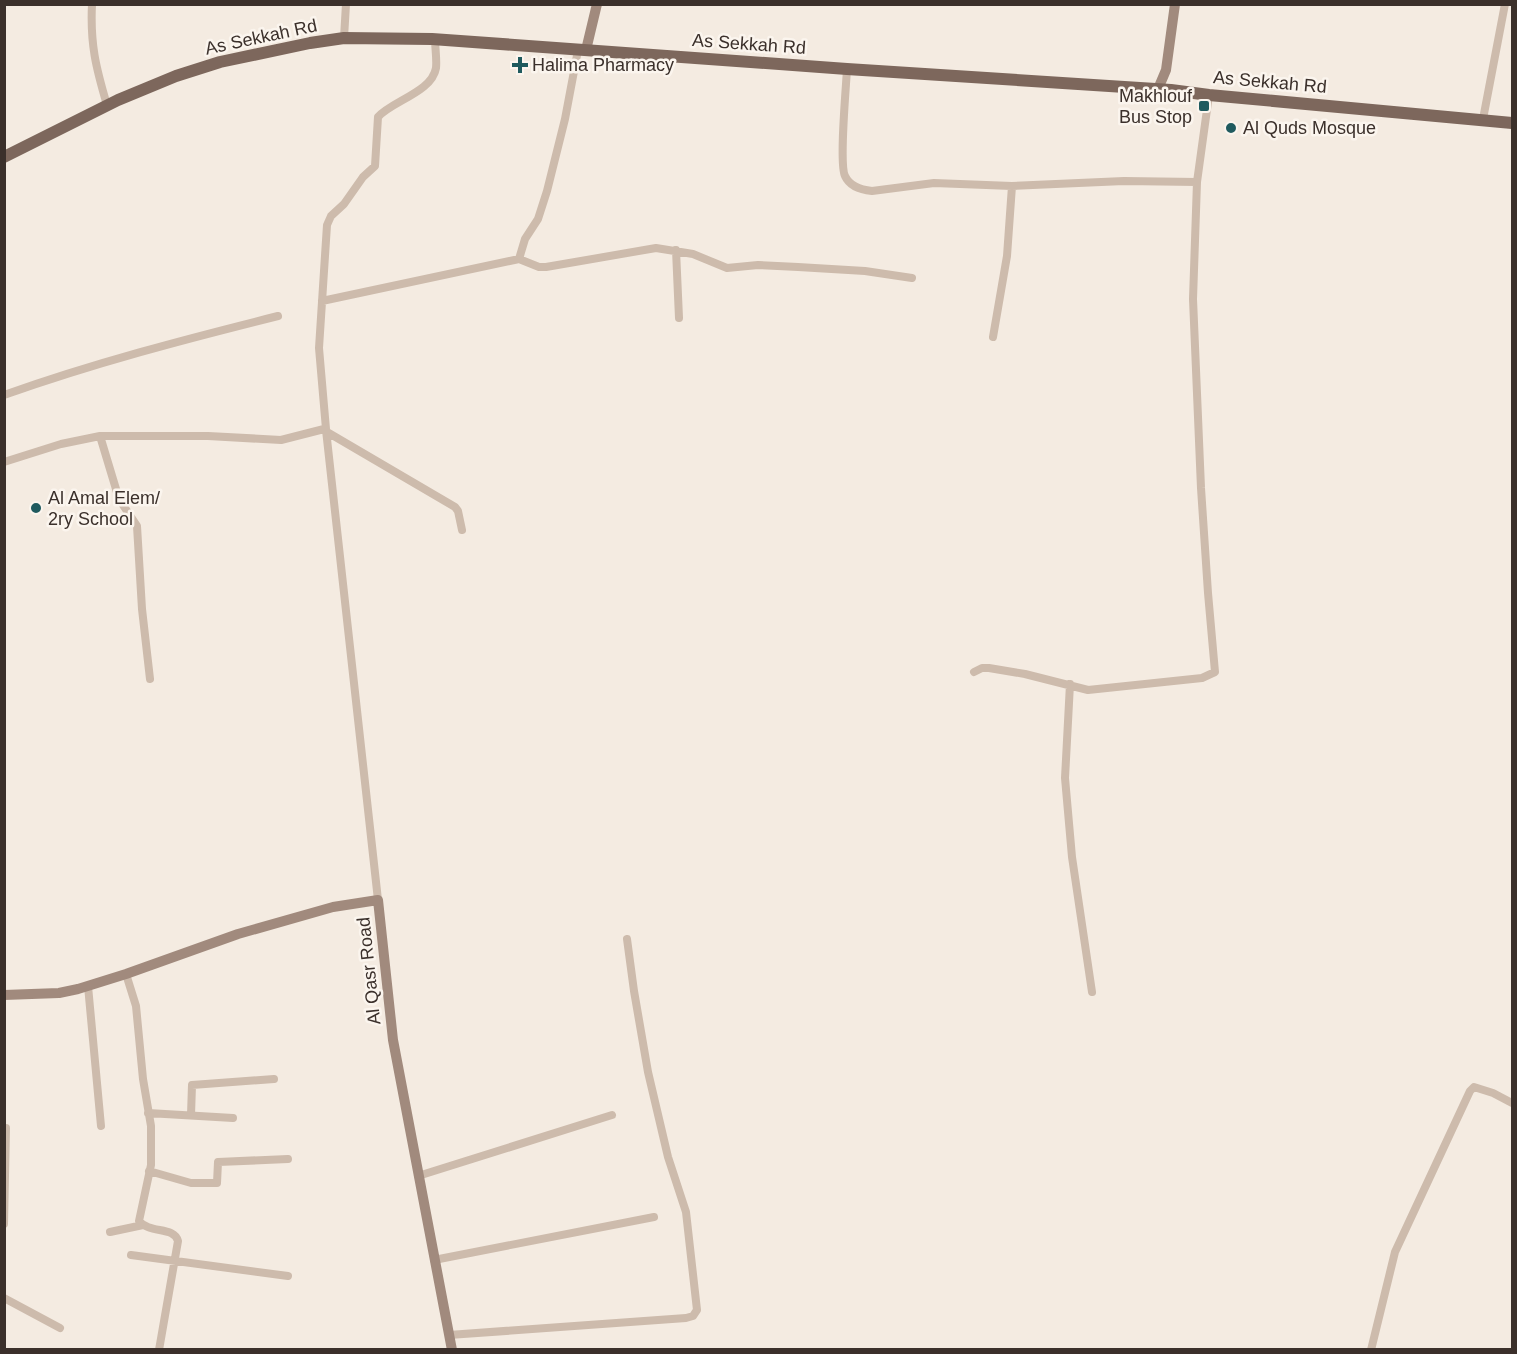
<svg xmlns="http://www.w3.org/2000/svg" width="1517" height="1354" font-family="Helvetica,sans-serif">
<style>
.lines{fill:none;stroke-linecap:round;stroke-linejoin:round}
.street{stroke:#cdbbac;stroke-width:8}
.secondary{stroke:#a18a7d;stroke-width:10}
.primary{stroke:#7d675c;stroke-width:12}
.poi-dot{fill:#1f5a5e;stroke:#fbf5ee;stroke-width:2}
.labels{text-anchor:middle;stroke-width:5;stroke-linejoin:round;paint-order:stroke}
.street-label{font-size:18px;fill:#3b302b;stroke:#fbf5ee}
.poi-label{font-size:18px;fill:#3b302b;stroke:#fbf5ee;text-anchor:start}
</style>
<rect width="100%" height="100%" fill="#f4ebe1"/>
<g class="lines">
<path class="street" d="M 92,4 C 90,44 96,68 107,105
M 344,38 L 346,4
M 847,69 C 846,88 839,164 845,176 C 850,187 862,190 872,191 L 934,183 L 1012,186 L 1124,181 L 1197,182
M 1483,119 L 1505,4
M 676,250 L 679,318
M 519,259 L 525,239 L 538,219 L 547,191 L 565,119 L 578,50
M 322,301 L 519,259 L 539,267 L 546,267 L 656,248 L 693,254 L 727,268 L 758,265 L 798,267 L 865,271 L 912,278
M 993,337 L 1007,256 L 1012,186
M 4,395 C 94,363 186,339 278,316
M 326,429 L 319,348 L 327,225 L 331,216 L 344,204 L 363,177 L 375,166 L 378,117 C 392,101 432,92 436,68 C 437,59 435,48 435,39
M 327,432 L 455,507 L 458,511 L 462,530
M 100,436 L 119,499 L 137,526 L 142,609 L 150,679
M 4,462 L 61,444 L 100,436 L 208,436 L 281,440 L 324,429 L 326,430 L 378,900
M 974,672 L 982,668 L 989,668 L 1025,674 L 1088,690 L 1202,678 L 1215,672 L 1208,593 L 1201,488 L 1193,299 L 1197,182 L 1209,95
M 1070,684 L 1065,778 L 1072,857 L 1092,992
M 126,974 L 136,1006 L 143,1079 L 151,1126 L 151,1165 L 139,1221 C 150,1234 174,1226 178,1241 L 159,1350
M 88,986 L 101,1126
M 148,1113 L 233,1118
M 191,1115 L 192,1085 L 274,1079
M 4,1128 L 6,1128 L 4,1224
M 149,1171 L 191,1183 L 217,1183 L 218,1162 L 288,1159
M 418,1176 L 612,1115
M 110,1232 L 143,1225
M 131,1255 L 288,1276
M 434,1260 L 654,1217
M 4,1298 L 60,1328
M 449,1335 L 686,1318 L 693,1316 L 697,1310 L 686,1212 L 668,1157 L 648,1072 L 634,991 L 627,939
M 1371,1350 L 1395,1252 L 1470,1091 L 1474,1087 L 1493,1093 L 1512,1103"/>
<path class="secondary" d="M 586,50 L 597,4
M 1158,89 L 1166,70 L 1175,4
M 4,995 L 59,993 L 78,989 L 126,974 L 238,934 L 333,907 L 378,900 L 393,1040 L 452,1350"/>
<path class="primary" d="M 4,157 L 118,100 L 176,76 L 220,62 L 310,43 L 344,38 L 432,39 L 847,69 L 1171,90 L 1209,95 L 1512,123"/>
</g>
<g class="poi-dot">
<path d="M517 56h6v6h6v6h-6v6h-6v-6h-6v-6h6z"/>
<rect x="1198" y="100" width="12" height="12" rx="3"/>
<circle cx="1231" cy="128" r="6"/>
<circle cx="36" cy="508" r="6"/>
</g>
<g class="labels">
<g class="street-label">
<text transform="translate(261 37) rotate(-12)" y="6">As Sekkah Rd</text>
<text transform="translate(749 44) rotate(4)" y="6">As Sekkah Rd</text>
<text transform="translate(1270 82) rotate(5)" y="6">As Sekkah Rd</text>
<text transform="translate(369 971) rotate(-96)" y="6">Al Qasr Road</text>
</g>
<g class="poi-label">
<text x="532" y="71">Halima Pharmacy</text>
<text x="1192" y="102" text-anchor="end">Makhlouf<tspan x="1192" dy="21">Bus Stop</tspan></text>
<text x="1243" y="134">Al Quds Mosque</text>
<text x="48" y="504">Al Amal Elem/<tspan x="48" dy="21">2ry School</tspan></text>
</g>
</g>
<rect width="1517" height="1354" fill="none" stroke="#3b302b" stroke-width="12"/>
</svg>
